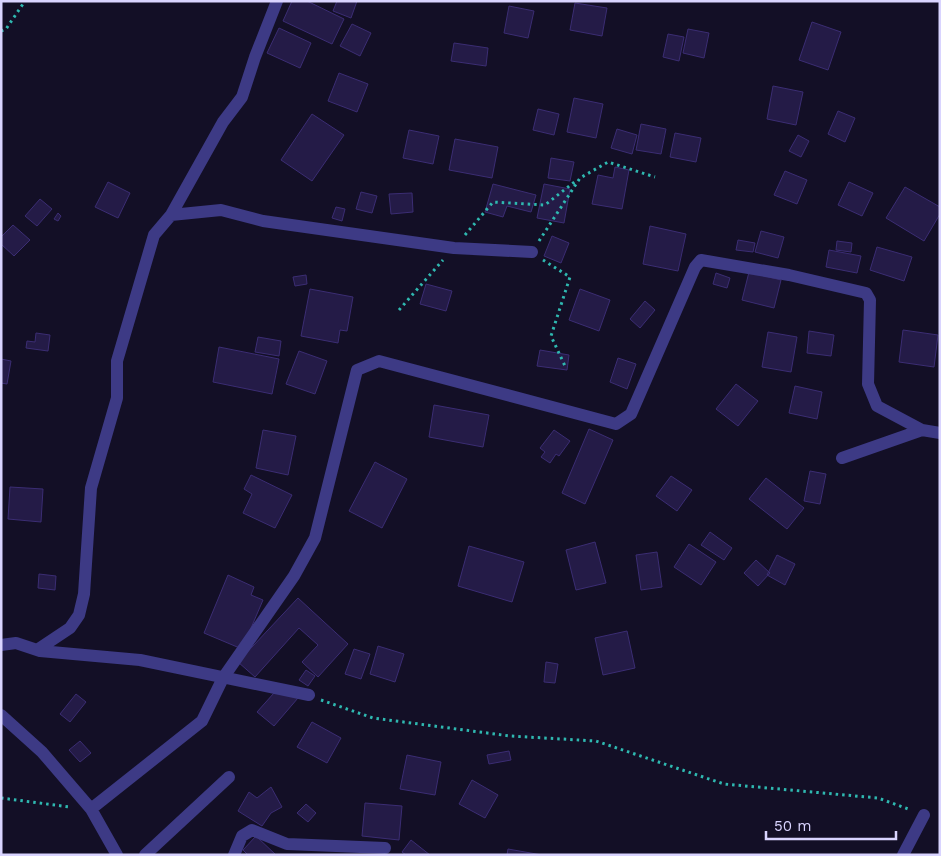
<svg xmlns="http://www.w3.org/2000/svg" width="941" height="856" font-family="'Work Sans',sans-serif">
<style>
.building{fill:#241b47;stroke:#3b2d73}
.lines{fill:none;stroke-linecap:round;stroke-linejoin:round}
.path{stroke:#2fb8b0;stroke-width:3;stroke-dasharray:2.5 4;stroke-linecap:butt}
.minor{stroke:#3d3a85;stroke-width:12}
</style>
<rect width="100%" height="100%" fill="#130f26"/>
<path class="building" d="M 292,1 L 307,1 L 344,19 L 332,44 L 283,21 Z
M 337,1 L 357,1 L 351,18 L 333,11 Z
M 575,3 L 607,8 L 602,36 L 570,30 Z
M 509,6 L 534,11 L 528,38 L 504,33 Z
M 812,22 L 841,32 L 828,70 L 799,60 Z
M 352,24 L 371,33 L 360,56 L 340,46 Z
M 279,28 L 311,43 L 300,68 L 267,53 Z
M 688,29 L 709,33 L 704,58 L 683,53 Z
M 668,34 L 684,37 L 679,61 L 663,57 Z
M 454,43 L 488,48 L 486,66 L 451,61 Z
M 339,73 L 368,84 L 357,112 L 328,101 Z
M 773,86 L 803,92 L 796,125 L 767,119 Z
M 574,98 L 603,104 L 596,138 L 567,132 Z
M 538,109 L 559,114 L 554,135 L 533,130 Z
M 838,111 L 855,118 L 845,142 L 828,134 Z
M 312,114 L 344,135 L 312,181 L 281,160 Z
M 641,124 L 666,129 L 661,154 L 636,150 Z
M 617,129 L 637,135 L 632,154 L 611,148 Z
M 409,130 L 439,136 L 433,164 L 403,158 Z
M 675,133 L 701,138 L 696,162 L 670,157 Z
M 798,135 L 809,141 L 801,157 L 789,151 Z
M 455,139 L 498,147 L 492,178 L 449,170 Z
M 551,158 L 574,162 L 570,181 L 548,178 Z
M 615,167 L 629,170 L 622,209 L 592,204 L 598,175 L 613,178 Z
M 785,171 L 807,180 L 797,204 L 774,195 Z
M 108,182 L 130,193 L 118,218 L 95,207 Z
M 849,182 L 873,193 L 862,216 L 838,205 Z
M 493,184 L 536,195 L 531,212 L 507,206 L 503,217 L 485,212 Z
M 544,184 L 570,189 L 564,223 L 537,218 Z
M 905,187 L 940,207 L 940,214 L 924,241 L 886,218 Z
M 361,192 L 377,196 L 372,213 L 356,209 Z
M 412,193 L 413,212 L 391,214 L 389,194 Z
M 40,199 L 52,209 L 37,226 L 25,216 Z
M 336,207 L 345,209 L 342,221 L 332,218 Z
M 58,213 L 61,216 L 58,221 L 54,219 Z
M 13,225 L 30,240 L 14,256 L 1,244 L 1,237 Z
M 650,226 L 686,234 L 678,271 L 643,264 Z
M 761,231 L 784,237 L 778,258 L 755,252 Z
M 552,236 L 569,243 L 561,263 L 544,256 Z
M 738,240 L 755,243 L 753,252 L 736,250 Z
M 837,241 L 852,243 L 851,252 L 836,250 Z
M 877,247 L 912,257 L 904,281 L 870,270 Z
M 829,250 L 861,256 L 857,273 L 826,267 Z
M 749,272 L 781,280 L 774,308 L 742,300 Z
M 716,273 L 730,278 L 727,288 L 713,284 Z
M 306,275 L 307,284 L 295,286 L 293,277 Z
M 426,284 L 452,291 L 446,311 L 420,304 Z
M 310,289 L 353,297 L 347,331 L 340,330 L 338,343 L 301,336 Z
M 580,289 L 610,300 L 599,331 L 569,320 Z
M 645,301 L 655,310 L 640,328 L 630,319 Z
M 903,330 L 938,335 L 934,367 L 899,362 Z
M 809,331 L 834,335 L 831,356 L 807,353 Z
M 768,332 L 797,337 L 791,372 L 762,367 Z
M 36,333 L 50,335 L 48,351 L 26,348 L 27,341 L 35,342 Z
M 258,337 L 281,341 L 279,356 L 255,352 Z
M 219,347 L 279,359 L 272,394 L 213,382 Z
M 540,350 L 569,355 L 567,370 L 537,366 Z
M 299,351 L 327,361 L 315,394 L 286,384 Z
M 618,358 L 636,364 L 627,389 L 610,382 Z
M 1,359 L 11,361 L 7,384 L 1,383 Z
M 736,384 L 758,401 L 738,426 L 716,409 Z
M 795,386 L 822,392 L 817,419 L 789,413 Z
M 434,405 L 489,415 L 483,447 L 429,437 Z
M 589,429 L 613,440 L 585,504 L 562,493 Z
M 263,430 L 296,436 L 288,475 L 256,468 Z
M 554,430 L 570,441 L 559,456 L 556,454 L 550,463 L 541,457 L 545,452 L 540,448 Z
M 375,462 L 407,479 L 382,528 L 349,511 Z
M 810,471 L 826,474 L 820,504 L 804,501 Z
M 251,475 L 292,495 L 275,528 L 243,513 L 252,494 L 244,489 Z
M 671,476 L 692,490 L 677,511 L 656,496 Z
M 766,478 L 804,508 L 787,529 L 749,499 Z
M 10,487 L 43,489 L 41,522 L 8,519 Z
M 710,532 L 732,548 L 724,560 L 701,545 Z
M 595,542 L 606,583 L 576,590 L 566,550 Z
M 689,544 L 716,562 L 701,585 L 674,567 Z
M 469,546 L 524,562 L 512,602 L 458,586 Z
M 657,552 L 662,587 L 641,590 L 636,555 Z
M 777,555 L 795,564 L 785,585 L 767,575 Z
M 756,560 L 770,573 L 758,586 L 744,573 Z
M 39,574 L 56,576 L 55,590 L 38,588 Z
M 228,575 L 254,587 L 251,595 L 263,600 L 242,649 L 204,633 Z
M 298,598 L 348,644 L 318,677 L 302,662 L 318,645 L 299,628 L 255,677 L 238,662 Z
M 627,631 L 635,668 L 603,675 L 595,638 Z
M 378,646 L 404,654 L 395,682 L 370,674 Z
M 354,649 L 370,654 L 361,679 L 345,674 Z
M 546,662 L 558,664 L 555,683 L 544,682 Z
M 306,670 L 315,676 L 308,686 L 299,680 Z
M 282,684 L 298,698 L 274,726 L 257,712 Z
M 76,694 L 86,702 L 70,722 L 60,714 Z
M 312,722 L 341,738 L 327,763 L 297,747 Z
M 80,741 L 91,753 L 80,762 L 69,750 Z
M 509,751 L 511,760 L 489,764 L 487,755 Z
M 407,755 L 441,762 L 435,795 L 400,789 Z
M 472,780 L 498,795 L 485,818 L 459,804 Z
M 271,787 L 282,807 L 271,813 L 262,826 L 238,811 L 249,792 L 257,798 Z
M 365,803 L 402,806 L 399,840 L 362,836 Z
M 306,804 L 316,813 L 308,822 L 297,813 Z
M 256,836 L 276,855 L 248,855 L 243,850 Z
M 411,840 L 430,855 L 406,855 L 402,852 Z
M 508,849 L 542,855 L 507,855 Z"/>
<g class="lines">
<path class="path" d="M 1,31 L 6,29 L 25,1
M 465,235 L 493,202 L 545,205 L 577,180
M 539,241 L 580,178 L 608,162 L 655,177
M 543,260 L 570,277 L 551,336 L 565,366
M 399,310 L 443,260
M 321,700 L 373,718 L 510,736 L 596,741 L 724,784 L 878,798 L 911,810
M 1,798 L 70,807"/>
<path class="minor" d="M 171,215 L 221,210 L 263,221 L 454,248 L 532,252
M 842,458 L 922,430
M 1,645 L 16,643 L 40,651 L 140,660 L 309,695
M 37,650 L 70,628 L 79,615 L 84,594 L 91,488 L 117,398 L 117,361 L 154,235 L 171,215 L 223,122 L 242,97 L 255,57 L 277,1
M 1,715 L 42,752 L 91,809 L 117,855
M 91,809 L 202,721 L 223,678 L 294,576 L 315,538 L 357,370 L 379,361 L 616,424 L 631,414 L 695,267 L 701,260 L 789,275 L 866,293 L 870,300 L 868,384 L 877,406 L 922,430 L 940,433
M 145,855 L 229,777
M 234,855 L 242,836 L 252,830 L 287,844 L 385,848
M 903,855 L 924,815"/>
</g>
<rect width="941" height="856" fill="none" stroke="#d9d4ff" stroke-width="5"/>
<path d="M766 831v8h130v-8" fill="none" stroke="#d9d4ff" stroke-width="2.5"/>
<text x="774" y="831" font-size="15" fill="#d9d4ff" stroke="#130f26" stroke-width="4" paint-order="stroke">50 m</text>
</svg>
